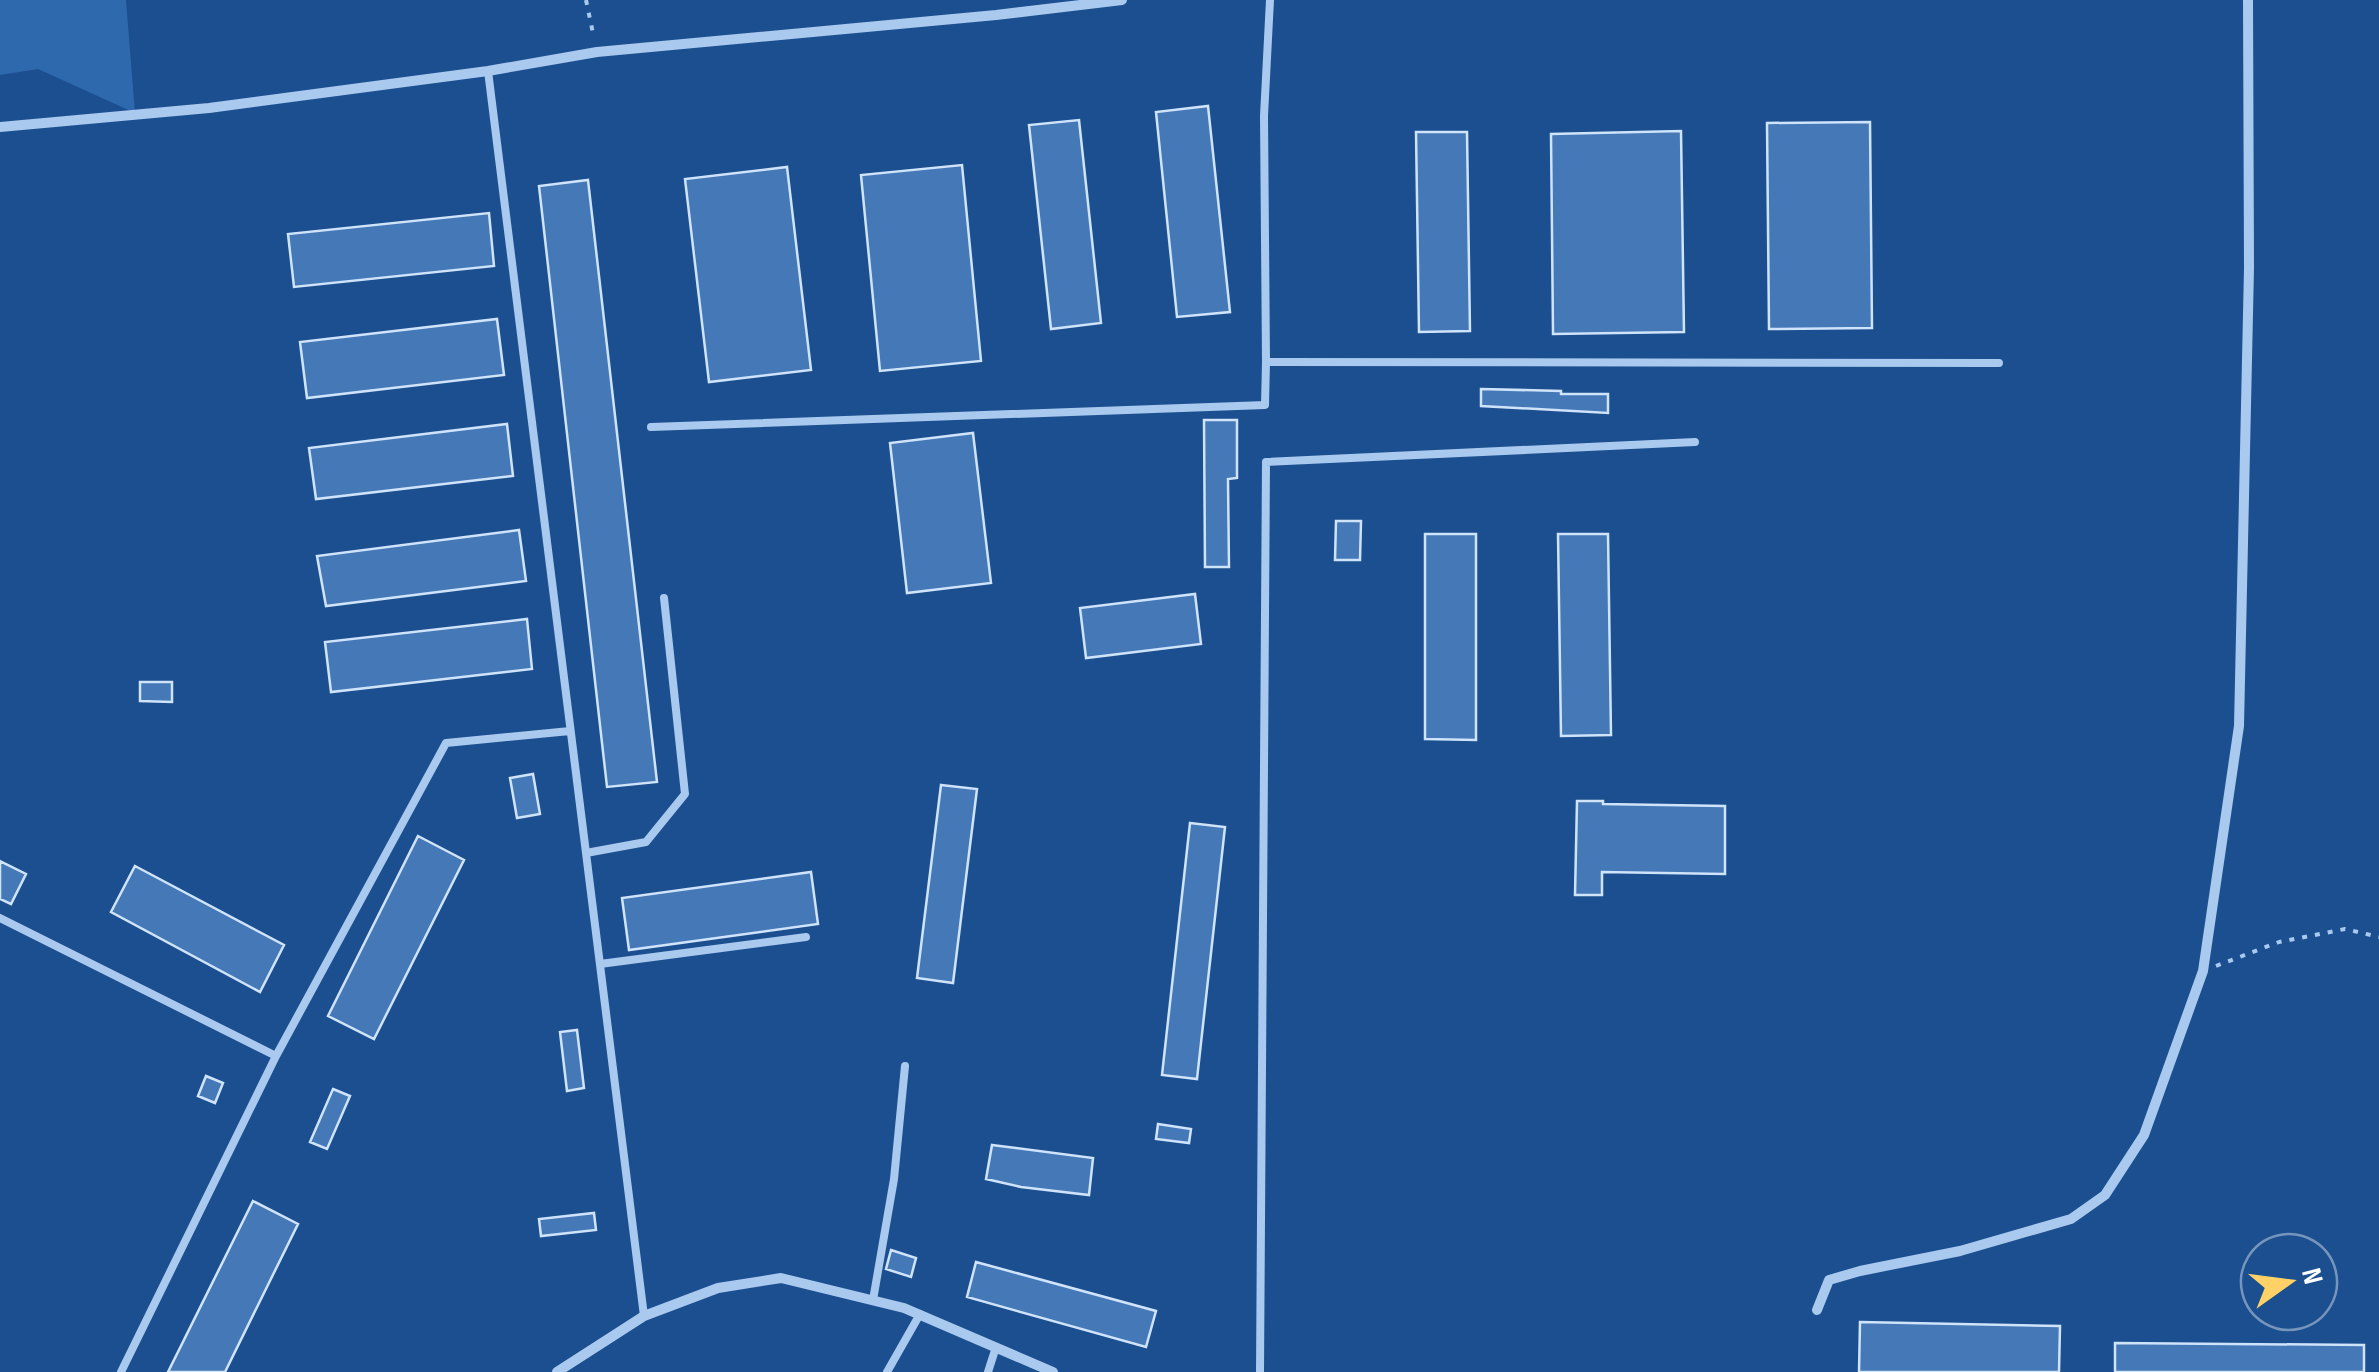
<svg xmlns="http://www.w3.org/2000/svg" width="2379" height="1372" font-family="'Sofia Sans Condensed',sans-serif">
<style>
.green{fill:#2e69ad}
.building{fill:#4478b7;stroke:#cfe3fa;stroke-width:2.5}
.lines{fill:none;stroke-linecap:round;stroke-linejoin:round}
.path{stroke:#a9c9ee;stroke-width:4;stroke-dasharray:5 8;stroke-linecap:butt}
.service{stroke:#a9c9ee;stroke-width:8}
.minor{stroke:#a9c9ee;stroke-width:10}
</style>
<rect width="100%" height="100%" fill="#1b4f8f"/>
<path class="green" d="M 0,0 L 126,0 L 135,113 L 38,69 L 0,75 Z"/>
<path class="building" d="M 1208,106 L 1230,312 L 1177,317 L 1156,112 Z
M 1079,120 L 1101,323 L 1051,329 L 1029,125 Z
M 1870,122 L 1872,328 L 1769,329 L 1767,123 Z
M 1681,131 L 1684,332 L 1553,334 L 1551,134 Z
M 1416,132 L 1467,132 L 1470,331 L 1419,332 Z
M 962,165 L 981,361 L 880,371 L 861,175 Z
M 787,167 L 811,370 L 709,382 L 685,179 Z
M 588,180 L 657,782 L 607,787 L 539,186 Z
M 489,213 L 494,266 L 294,287 L 288,234 Z
M 497,319 L 504,375 L 307,398 L 300,342 Z
M 1481,389 L 1561,391 L 1561,394 L 1608,394 L 1608,413 L 1481,406 Z
M 1204,420 L 1237,420 L 1237,478 L 1228,479 L 1229,567 L 1205,567 Z
M 507,424 L 513,476 L 316,499 L 309,448 Z
M 973,433 L 991,583 L 907,593 L 890,443 Z
M 1336,521 L 1361,521 L 1360,560 L 1335,560 Z
M 519,530 L 526,581 L 326,606 L 317,556 Z
M 1425,534 L 1476,534 L 1476,740 L 1425,739 Z
M 1558,534 L 1608,534 L 1611,735 L 1561,736 Z
M 1195,594 L 1201,644 L 1086,658 L 1080,608 Z
M 527,619 L 532,669 L 331,692 L 325,642 Z
M 140,682 L 172,682 L 172,702 L 140,701 Z
M 533,774 L 540,814 L 517,818 L 510,778 Z
M 941,785 L 977,789 L 953,983 L 917,978 Z
M 1577,801 L 1603,801 L 1603,804 L 1725,806 L 1725,874 L 1602,872 L 1602,895 L 1575,895 Z
M 1190,823 L 1225,827 L 1197,1079 L 1162,1075 Z
M 418,836 L 464,860 L 374,1039 L 328,1016 Z
M 0,861 L 26,874 L 11,904 L 0,899 Z
M 135,866 L 284,945 L 260,992 L 111,912 Z
M 811,872 L 818,924 L 629,950 L 622,898 Z
M 577,1030 L 584,1088 L 567,1091 L 560,1032 Z
M 206,1076 L 223,1083 L 215,1103 L 198,1096 Z
M 333,1089 L 350,1096 L 327,1149 L 310,1142 Z
M 1158,1124 L 1191,1129 L 1189,1143 L 1156,1139 Z
M 992,1145 L 1093,1158 L 1089,1195 L 1021,1187 L 986,1179 Z
M 253,1201 L 298,1224 L 225,1372 L 168,1372 Z
M 594,1213 L 596,1230 L 541,1236 L 539,1219 Z
M 891,1250 L 916,1258 L 911,1277 L 886,1269 Z
M 976,1262 L 1156,1311 L 1146,1347 L 967,1297 Z
M 1860,1322 L 2060,1326 L 2059,1372 L 1859,1372 Z
M 2115,1343 L 2364,1345 L 2364,1372 L 2115,1372 Z"/>
<g class="lines">
<path class="path" d="M 586,0 L 594,38
M 2216,966 L 2279,942 L 2345,929 L 2379,937"/>
<path class="service" d="M 1270,0 L 1264,116 L 1266,362 L 1999,363
M 488,71 L 644,1316
M 651,427 L 1265,405 L 1266,362
M 586,853 L 646,842 L 685,794 L 664,598
M 0,918 L 276,1056
M 600,964 L 806,937
M 873,1300 L 894,1179 L 905,1066
M 121,1372 L 276,1056 L 446,743 L 570,731
M 887,1372 L 920,1314
M 988,1372 L 996,1347
M 1260,1372 L 1266,462 L 1695,442"/>
<path class="minor" d="M 0,127 L 209,108 L 488,71 L 597,52 L 996,15 L 1122,0
M 1817,1310 L 1829,1280 L 1860,1271 L 1960,1251 L 2071,1219 L 2105,1195 L 2144,1135 L 2203,971 L 2239,726 L 2249,268 L 2248,0
M 557,1372 L 644,1316 L 718,1288 L 781,1278 L 904,1308 L 1053,1372"/>
</g>
<g transform="translate(2289 1282) rotate(76)"><circle r="48" fill="#1b4f8f" stroke="#7695bc" stroke-width="2.5"/>
<path d="M0-8L18 38L0 25L-18 38Z" fill="#ffd166"/>
<text y="-15" font-size="28" font-weight="bold" text-anchor="middle" fill="#ffffff">N</text>
</g>
</svg>
